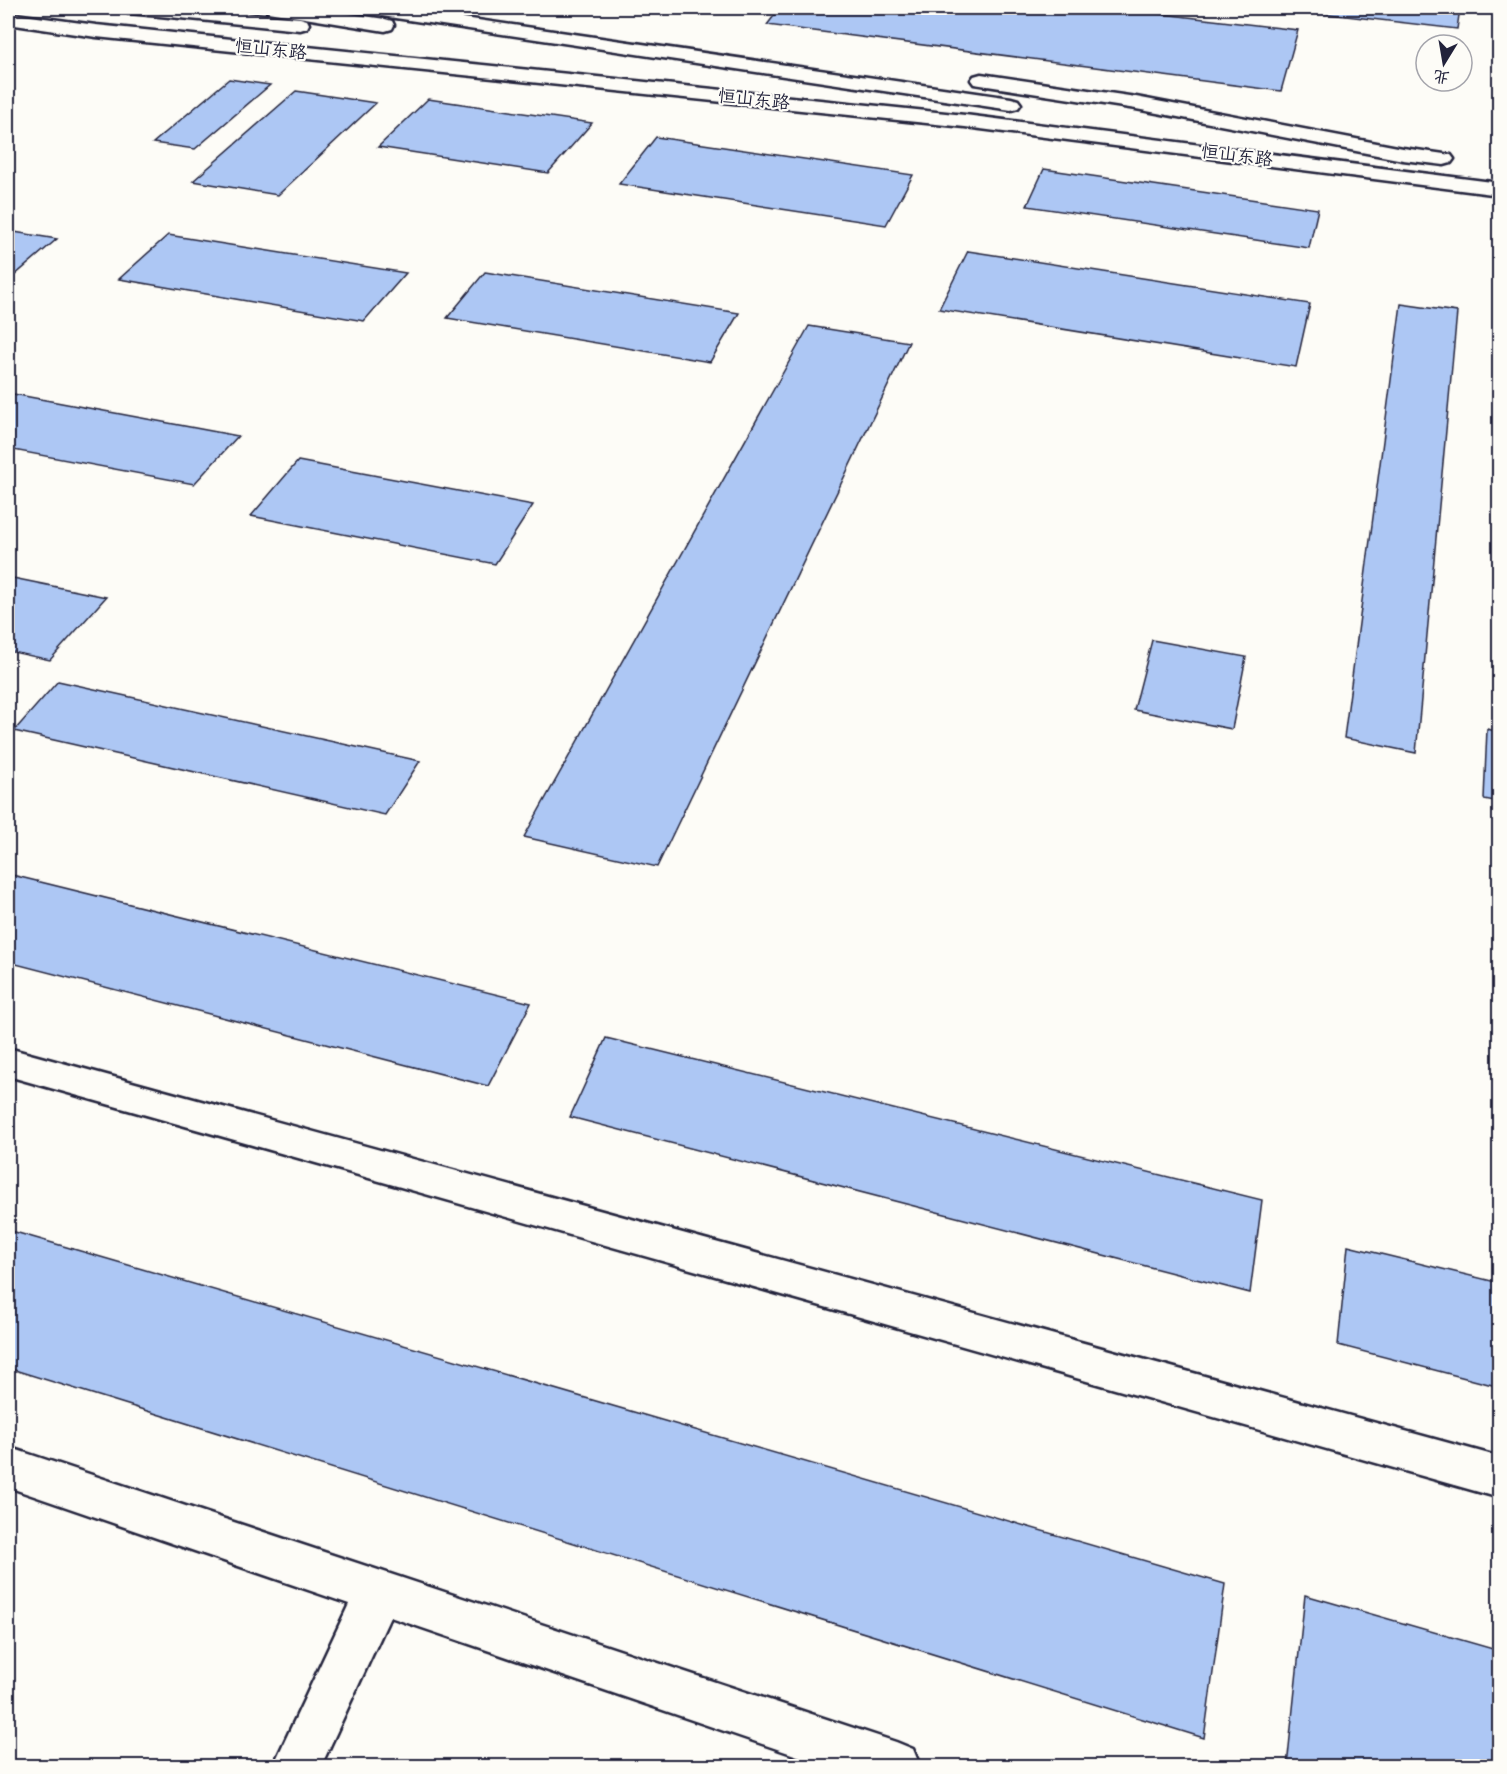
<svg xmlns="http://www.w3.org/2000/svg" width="1507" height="1774" font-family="'Playpen Sans','LXGW WenKai TC',sans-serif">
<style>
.building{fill:#adc7f4;stroke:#22223b;stroke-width:1.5}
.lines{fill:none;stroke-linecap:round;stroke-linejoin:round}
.minor-casing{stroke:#22223b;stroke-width:5}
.major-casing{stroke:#22223b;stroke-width:5}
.minor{fill:#fdfcf7;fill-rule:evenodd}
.major{fill:#fdfcf7;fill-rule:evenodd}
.labels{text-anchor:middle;stroke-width:4.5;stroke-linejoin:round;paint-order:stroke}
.far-street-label{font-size:18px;fill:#22223b;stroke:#fdfcf7}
</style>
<rect width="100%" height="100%" fill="#fdfcf7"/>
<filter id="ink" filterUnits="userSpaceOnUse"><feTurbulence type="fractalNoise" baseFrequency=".0167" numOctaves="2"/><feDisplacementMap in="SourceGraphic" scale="12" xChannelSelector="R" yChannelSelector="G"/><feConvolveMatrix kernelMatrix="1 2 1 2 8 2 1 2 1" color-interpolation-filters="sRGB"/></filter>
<g filter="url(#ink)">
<path class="building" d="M 780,8 L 1111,8 L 1298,30 L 1281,91 L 767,25 Z
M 1277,8 L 1460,8 L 1457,29 Z
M 229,79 L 270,85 L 195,149 L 153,143 Z
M 296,91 L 376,103 L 278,195 L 193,181 Z
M 428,99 L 592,123 L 548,173 L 378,147 Z
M 656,137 L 913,175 L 886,225 L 619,184 Z
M 1044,169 L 1318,209 L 1309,248 L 1027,206 Z
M 8,231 L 57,239 L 8,281 Z
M 168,235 L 406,273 L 364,321 L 119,279 Z
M 968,251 L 1310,304 L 1296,367 L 939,309 Z
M 485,272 L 739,313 L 710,362 L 447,318 Z
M 1401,304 L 1457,312 L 1416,753 L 1344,738 Z
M 809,326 L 909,342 L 657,867 L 524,837 Z
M 8,393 L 238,436 L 194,484 L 8,449 Z
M 298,461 L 533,505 L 495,564 L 251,516 Z
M 1497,534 L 1500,535 L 1500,606 L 1493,605 Z
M 8,577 L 106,597 L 50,660 L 8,651 Z
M 1152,640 L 1246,657 L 1232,729 L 1134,710 Z
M 58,681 L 420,761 L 385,815 L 14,731 Z
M 1487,729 L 1500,732 L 1500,802 L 1484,799 Z
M 8,874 L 531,1003 L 488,1086 L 8,962 Z
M 606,1038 L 1262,1200 L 1250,1293 L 570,1117 Z
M 8,1230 L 1225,1584 L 1204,1738 L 8,1368 Z
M 1348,1246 L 1500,1283 L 1500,1387 L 1338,1345 Z
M 1305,1595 L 1500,1651 L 1500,1766 L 1287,1766 Z"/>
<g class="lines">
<g class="minor-casing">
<path id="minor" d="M 8,1048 L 1500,1457 L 1500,1498 L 8,1076 Z
M 8,1447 L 896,1742 L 913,1749 L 920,1766 L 827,1766 L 390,1617 L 321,1766 L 273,1766 L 349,1604 L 8,1487 Z"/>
</g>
<g class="major-casing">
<path id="major" d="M 120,8 L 182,8 L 300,18 L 307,20 L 309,24 L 307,28 L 300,30 L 129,13 L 123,12 Z
M 265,8 L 307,8 L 385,19 L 392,21 L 394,25 L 392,29 L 385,31 L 274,13 L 268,12 Z
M 353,8 L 396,8 L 1011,98 L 1018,100 L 1021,104 L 1018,108 L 1011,110 L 362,13 L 356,12 Z
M 8,13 L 96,25 L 965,115 L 1500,183 L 1500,195 L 965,127 L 96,37 L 8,24 Z
M 981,74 L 1136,97 L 1403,148 L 1451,155 L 1454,159 L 1451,163 L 1444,165 L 1403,160 L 1136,109 L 974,84 L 971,80 L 974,76 Z"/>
</g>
<use href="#minor" class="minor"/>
<use href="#major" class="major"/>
</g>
</g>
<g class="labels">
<g class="far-street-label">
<text transform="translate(271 49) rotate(6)" y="6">恒山东路</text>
<text transform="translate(754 99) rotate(6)" y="6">恒山东路</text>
<text transform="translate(1237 155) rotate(7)" y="6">恒山东路</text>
</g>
</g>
<rect width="1507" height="1774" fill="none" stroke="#fdfcf7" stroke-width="30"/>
<rect x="15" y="15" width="1477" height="1744" fill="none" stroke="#22223b" stroke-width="2" filter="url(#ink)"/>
<g transform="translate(1444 63) rotate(191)"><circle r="28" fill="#fdfcf7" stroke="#a5a5ac" stroke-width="1.5"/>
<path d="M0-4.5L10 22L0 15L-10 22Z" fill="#22223b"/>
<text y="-9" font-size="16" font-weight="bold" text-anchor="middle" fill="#22223b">北</text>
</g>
</svg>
